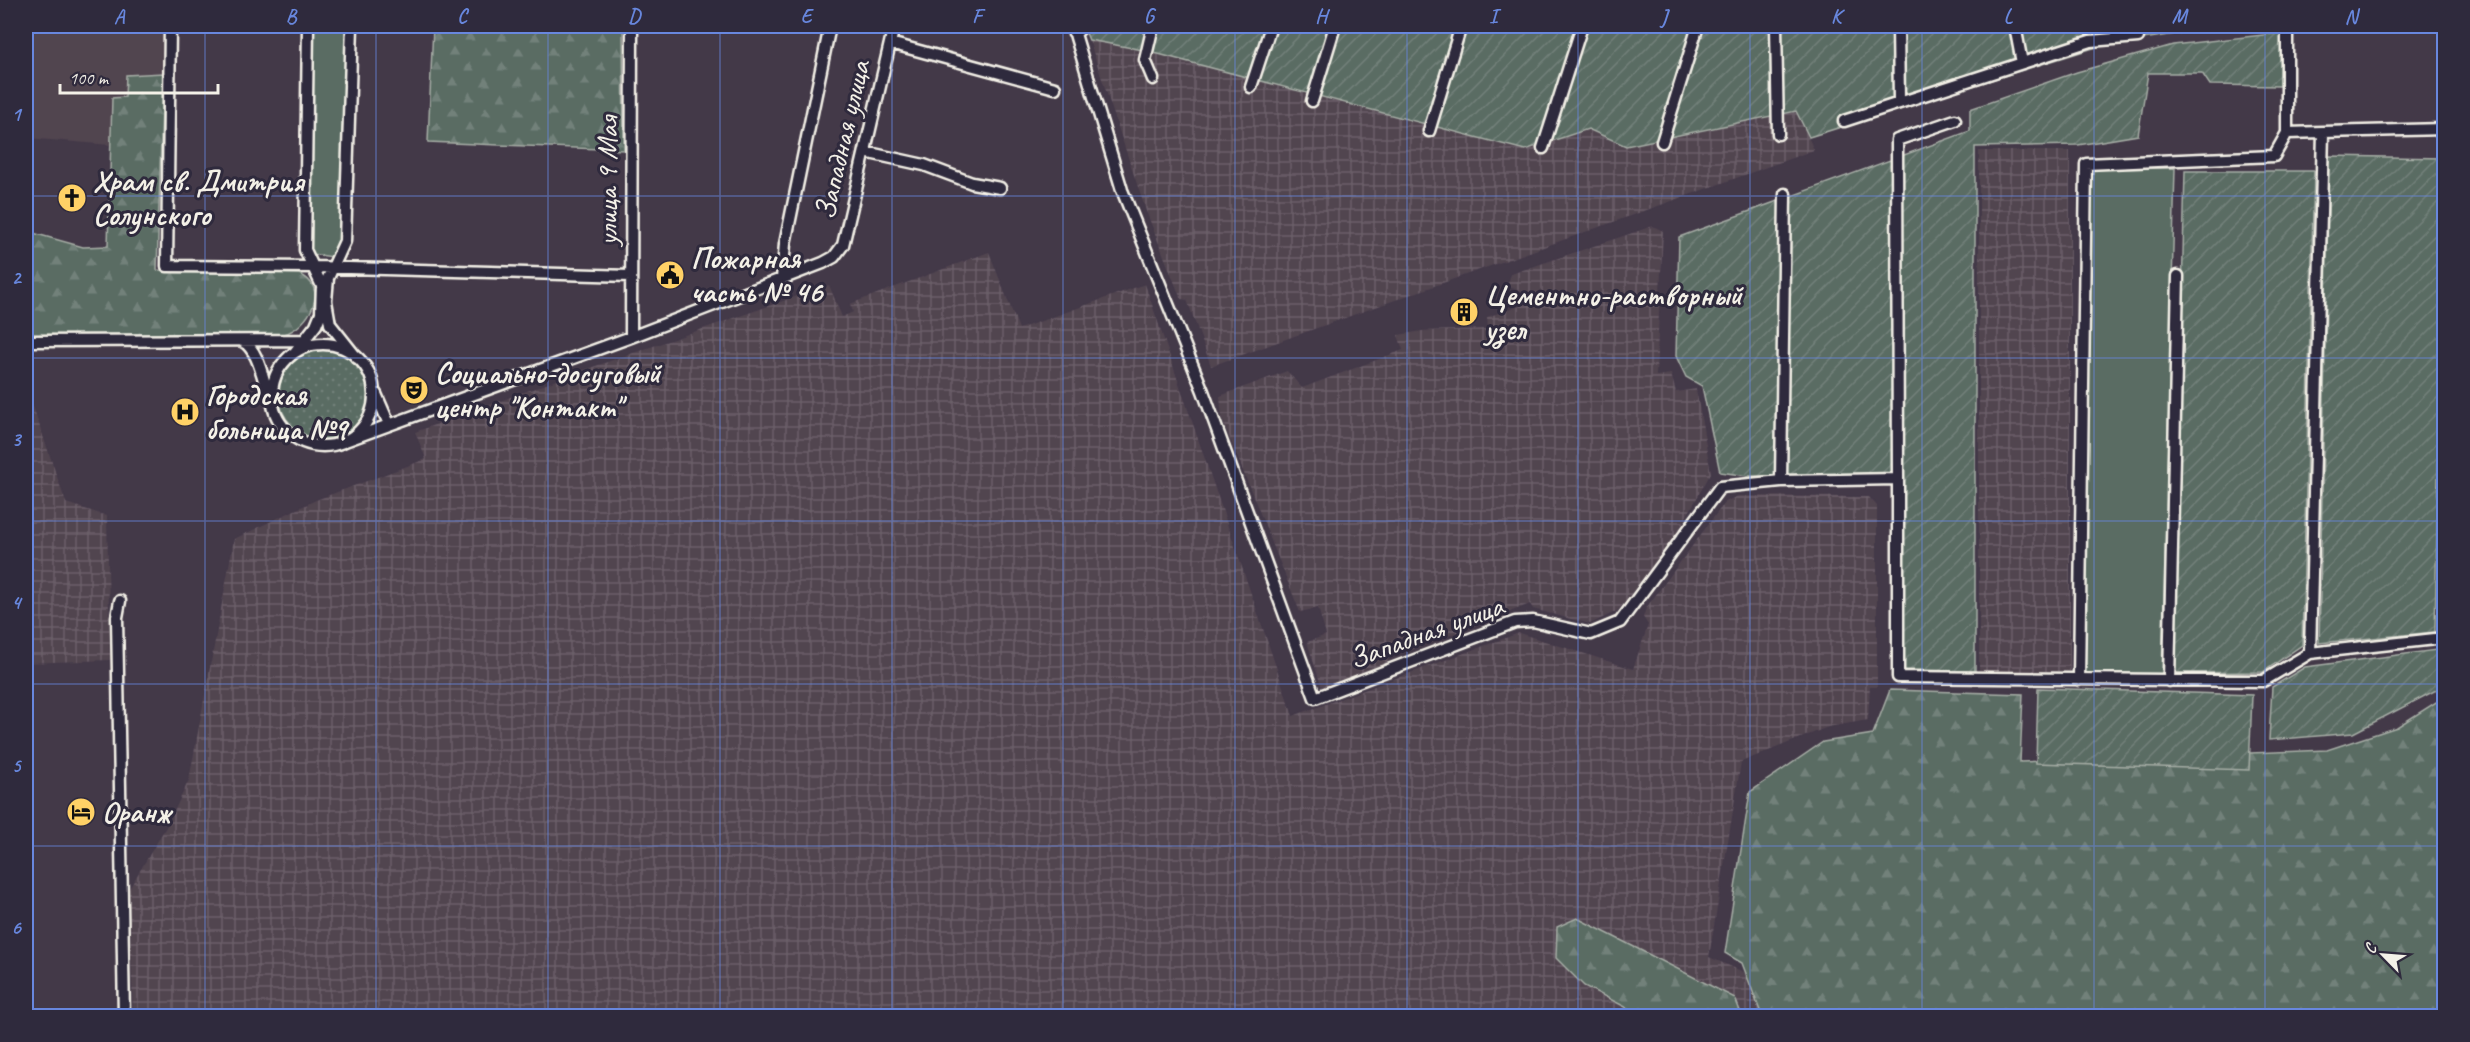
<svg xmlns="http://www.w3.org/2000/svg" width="2470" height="1042" font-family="Caveat,sans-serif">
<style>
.built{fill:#514450}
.industrial{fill:url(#industrial-grid)}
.grass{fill:#5a6c64;stroke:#a7aea6;stroke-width:1.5}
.forest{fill:url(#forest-firs);stroke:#a7aea6;stroke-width:1.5}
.park{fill:url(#park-dots);stroke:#a7aea6;stroke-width:1.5}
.garden{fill:url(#garden-furrows);stroke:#a7aea6;stroke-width:1.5}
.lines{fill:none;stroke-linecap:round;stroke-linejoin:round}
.minor-casing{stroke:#f4f1e8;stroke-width:15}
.minor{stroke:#2f2a3d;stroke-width:10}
.grid{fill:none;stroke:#6887de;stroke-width:1.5;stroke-opacity:0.55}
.labels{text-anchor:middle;stroke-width:6;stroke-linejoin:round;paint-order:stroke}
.street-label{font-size:30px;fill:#f4f1e8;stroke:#2f2a3d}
.poi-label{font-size:30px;font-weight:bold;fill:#f4f1e8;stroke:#2f2a3d;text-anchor:start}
.neatline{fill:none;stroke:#6887de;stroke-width:2}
.grid-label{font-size:20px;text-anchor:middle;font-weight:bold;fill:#6887de}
</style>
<defs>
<pattern id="industrial-grid" width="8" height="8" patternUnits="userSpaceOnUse" patternTransform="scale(1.5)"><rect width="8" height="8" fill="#514450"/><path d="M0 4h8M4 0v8" fill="none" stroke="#6b5f69"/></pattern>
<pattern id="forest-firs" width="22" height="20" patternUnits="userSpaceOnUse" patternTransform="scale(1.5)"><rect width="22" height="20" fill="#5a6c64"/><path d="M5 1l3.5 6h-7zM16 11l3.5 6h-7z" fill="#72817a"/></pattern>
<pattern id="park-dots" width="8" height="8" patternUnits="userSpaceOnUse" patternTransform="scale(1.5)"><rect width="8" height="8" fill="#5a6c64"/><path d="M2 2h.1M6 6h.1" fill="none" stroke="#72817a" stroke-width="1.8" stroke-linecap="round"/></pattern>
<pattern id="garden-furrows" width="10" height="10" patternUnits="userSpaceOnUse" patternTransform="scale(1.5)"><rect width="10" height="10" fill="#5a6c64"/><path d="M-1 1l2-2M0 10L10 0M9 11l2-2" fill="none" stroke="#72817a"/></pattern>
</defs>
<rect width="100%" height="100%" fill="#433948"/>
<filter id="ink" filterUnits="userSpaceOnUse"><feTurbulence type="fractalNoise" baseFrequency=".0167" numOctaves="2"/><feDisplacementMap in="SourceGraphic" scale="12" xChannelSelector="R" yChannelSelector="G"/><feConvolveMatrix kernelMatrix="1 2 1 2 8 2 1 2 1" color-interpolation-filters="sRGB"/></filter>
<g filter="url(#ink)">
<path class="built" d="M 26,26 L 164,26 L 163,73 L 126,75 L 125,98 L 112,98 L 111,145 L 26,138 Z"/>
<path class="industrial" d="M 1089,40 L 1143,50 L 1525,150 L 1588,129 L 1626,146 L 1796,111 L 1814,150 L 1211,366 L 1187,300 L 1181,299 L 1146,211 Z
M 1979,151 L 2070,151 L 2070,671 L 1979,671 Z
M 1653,226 L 1663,231 L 1656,376 L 1671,374 L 1676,392 L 1696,389 L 1711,473 L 1679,530 L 1632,595 L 1617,611 L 1590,624 L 1533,609 L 1530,604 L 1409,651 L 1403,639 L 1384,645 L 1389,662 L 1322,688 L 1307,642 L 1326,635 L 1318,608 L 1300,612 L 1222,419 L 1220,396 L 1287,371 L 1302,388 L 1403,350 L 1398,335 L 1422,331 L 1488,329 L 1487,317 L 1520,306 L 1522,292 L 1507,286 L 1511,274 Z
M 989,252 L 1019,329 L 1145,284 L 1293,716 L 1519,633 L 1633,669 L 1648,625 L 1643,617 L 1646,608 L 1725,502 L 1738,496 L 1869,497 L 1877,506 L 1877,687 L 1870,687 L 1868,720 L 1828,727 L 1741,762 L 1709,957 L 1746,973 L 1762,1016 L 133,1016 L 129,889 L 169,822 L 189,780 L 234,539 L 316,500 L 426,459 L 415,432 L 587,369 L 829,285 L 842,317 L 853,312 L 850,304 Z
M 26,386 L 66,503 L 107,516 L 110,660 L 26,663 L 26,527 L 29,524 L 26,477 Z"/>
<path class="grass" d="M 313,26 L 346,26 L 341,248 L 333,257 L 312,254 L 309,248 Z
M 2175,168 L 2162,674 L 2084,673 L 2091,169 Z"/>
<path class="forest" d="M 433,26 L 623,26 L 624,150 L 428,142 Z
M 163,73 L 157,270 L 299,274 C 331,287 309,327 284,334 L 26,336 L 26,231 L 83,247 L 108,246 L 112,98 L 125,97 L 126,75 Z
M 1890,690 L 2023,694 L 2020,762 L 2327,750 L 2397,727 L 2444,697 L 2444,1016 L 1762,1016 L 1742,963 L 1725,953 L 1750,792 L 1823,742 L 1873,734 Z
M 1577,918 L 1735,998 L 1742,1016 L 1643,1016 L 1584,986 L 1556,958 L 1557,927 Z"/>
<path class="park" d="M279 394a45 45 0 1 1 90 0a45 45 0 1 1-90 0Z"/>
<path class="garden" d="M 1083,26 L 2229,26 L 2103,45 L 1809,137 L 1796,111 L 1626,146 L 1588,129 L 1525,150 L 1143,50 L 1089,40 Z
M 2281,33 L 2280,86 L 2210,85 L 2202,73 L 2148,73 L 2138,135 L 2078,145 L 1975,147 L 1975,671 L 1904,670 L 1904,474 L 1748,476 L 1720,472 L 1702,386 L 1686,377 L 1676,356 L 1679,237 L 1970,131 L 1970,109 L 2077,72 L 2173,45 Z
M 2329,156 L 2444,158 L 2435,632 L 2319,643 Z
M 2185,171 L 2314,171 L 2302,645 L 2263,672 L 2173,673 Z
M 2444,649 L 2444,686 L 2353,733 L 2269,740 L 2272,687 L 2305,667 Z
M 2038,688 L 2252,695 L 2249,770 L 2036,763 Z"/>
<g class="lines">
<g class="minor-casing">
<path id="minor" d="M 170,26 L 167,266 L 314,267 L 630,276
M 352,26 L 345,241 L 328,278 L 326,301 L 330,324 L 357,358
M 1069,26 L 1075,34 L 1122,190 L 1203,391 L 1315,698 L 1515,622 L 1533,621 L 1591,634 L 1620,622 L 1720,487 L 1781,481 L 1898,479 L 1898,677 L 2263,681 L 2310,653 L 2323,132 L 2287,133 L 2287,28
M 1776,26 L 1778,134
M 1898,26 L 1899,101
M 2015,26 L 2022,63
M 1075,34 L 1083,26
M 890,43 L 1055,88
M 1153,79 L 1145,60 L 1153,26
M 1251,87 L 1271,26
M 1312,101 L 1335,26
M 1844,121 L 2090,41 L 2138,37 L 2138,26
M 1429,131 L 1461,26
M 2323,132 L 2444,129
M 1662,142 L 1698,26
M 1543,148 L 1582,26
M 865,152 L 924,165 L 972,183 L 1000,188
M 782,279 L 785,244 L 830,26
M 631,337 L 632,26
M 26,341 L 307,340
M 242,341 C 259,349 263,382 270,399
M272 395a51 51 0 1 1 102 0a51 51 0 1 1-102 0Z
M 295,352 L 316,325 L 321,313 L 322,286 L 305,250 L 308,26
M 376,394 L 389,424
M 345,441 L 631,337 L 823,263 L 834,257 L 843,245 L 894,26
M 1898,479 L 1897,140 L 1955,120
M 1781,481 L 1785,194
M 120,601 L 117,617 L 124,1016
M 2310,653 L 2444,638
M 2079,680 L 2086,164 L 2274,156 L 2287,133
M 2169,681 L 2178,276"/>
</g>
<use href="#minor" class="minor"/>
</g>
</g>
<path class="grid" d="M 205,26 L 205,1016M 376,26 L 376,1016M 548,26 L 548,1016M 720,26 L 720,1016M 892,26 L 892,1016M 1063,26 L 1063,1016M 1235,26 L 1235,1016M 1407,26 L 1407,1016M 1578,26 L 1578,1016M 1750,26 L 1750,1016M 1922,26 L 1922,1016M 2094,26 L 2094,1016M 2265,26 L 2265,1016M 26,196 L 2444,196M 26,358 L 2444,358M 26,521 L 2444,521M 26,684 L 2444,684M 26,846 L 2444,846"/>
<defs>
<g id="church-disc" transform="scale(1.5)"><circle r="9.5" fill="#ffd166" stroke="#2f2a3d"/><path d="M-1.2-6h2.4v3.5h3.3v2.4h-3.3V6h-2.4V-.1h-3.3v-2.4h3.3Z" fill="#111"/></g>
<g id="civic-disc" transform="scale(1.5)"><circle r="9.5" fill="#ffd166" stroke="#2f2a3d"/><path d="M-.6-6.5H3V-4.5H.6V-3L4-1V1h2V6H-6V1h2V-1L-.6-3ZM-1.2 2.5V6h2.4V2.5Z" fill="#111"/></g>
<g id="building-disc" transform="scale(1.5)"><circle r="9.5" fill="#ffd166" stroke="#2f2a3d"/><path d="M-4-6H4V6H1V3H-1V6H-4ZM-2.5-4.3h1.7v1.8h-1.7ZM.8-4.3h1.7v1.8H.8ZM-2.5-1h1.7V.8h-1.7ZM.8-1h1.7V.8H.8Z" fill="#111"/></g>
<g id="theatre-disc" transform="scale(1.5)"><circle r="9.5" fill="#ffd166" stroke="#2f2a3d"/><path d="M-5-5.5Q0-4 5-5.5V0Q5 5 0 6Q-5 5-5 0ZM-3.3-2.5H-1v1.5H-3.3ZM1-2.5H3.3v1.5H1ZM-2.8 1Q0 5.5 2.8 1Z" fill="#111"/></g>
<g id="hospital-disc" transform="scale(1.5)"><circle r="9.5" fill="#ffd166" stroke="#2f2a3d"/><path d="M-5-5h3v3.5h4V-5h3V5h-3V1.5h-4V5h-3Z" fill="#111"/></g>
<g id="hotel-disc" transform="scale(1.5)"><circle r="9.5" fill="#ffd166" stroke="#2f2a3d"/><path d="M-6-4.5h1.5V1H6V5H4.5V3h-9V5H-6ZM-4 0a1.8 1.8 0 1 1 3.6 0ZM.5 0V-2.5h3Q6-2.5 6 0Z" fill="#111"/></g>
</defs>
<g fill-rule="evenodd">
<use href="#church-disc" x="72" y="198"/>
<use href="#civic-disc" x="670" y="275"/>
<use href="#building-disc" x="1464" y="312"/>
<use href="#theatre-disc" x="414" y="390"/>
<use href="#hospital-disc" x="185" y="412"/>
<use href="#hotel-disc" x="81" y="812"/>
</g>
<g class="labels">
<g class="street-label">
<text transform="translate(842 140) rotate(-77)" y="10">Западная улица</text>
<text transform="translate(607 181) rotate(-90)" y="10">улица 9 Мая</text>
<text transform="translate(1426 632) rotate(-20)" y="10">Западная улица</text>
</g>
<g class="poi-label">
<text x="93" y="191">Храм св. Дмитрия<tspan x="93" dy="34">Солунского</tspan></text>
<text x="691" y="268">Пожарная<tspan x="691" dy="34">часть № 46</tspan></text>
<text x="1485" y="305">Цементно-растворный<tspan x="1485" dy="34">узел</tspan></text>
<text x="435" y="383">Социально-досуговый<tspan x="435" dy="34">центр "Контакт"</tspan></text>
<text x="206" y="405">Городская<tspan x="206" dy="34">больница №9</tspan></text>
<text x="102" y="822">Оранж</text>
</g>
</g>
<rect width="2470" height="1042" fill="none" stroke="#2f2a3d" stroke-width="66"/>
<g transform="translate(2383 955) rotate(295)" stroke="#2f2a3d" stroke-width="4.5" paint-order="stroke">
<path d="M0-4.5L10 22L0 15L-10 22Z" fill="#f4f1e8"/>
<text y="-9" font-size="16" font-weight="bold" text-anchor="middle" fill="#f4f1e8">С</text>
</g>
<path d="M60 84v9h158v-9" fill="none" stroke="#f4f1e8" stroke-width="3"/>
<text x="69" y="84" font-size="18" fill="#f4f1e8" stroke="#2f2a3d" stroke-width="4.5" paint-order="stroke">100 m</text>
<rect x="33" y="33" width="2404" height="976" class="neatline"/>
<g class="grid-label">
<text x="119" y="23">A</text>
<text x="291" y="23">B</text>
<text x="462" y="23">C</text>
<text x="634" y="23">D</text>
<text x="806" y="23">E</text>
<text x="977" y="23">F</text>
<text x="1149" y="23">G</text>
<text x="1321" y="23">H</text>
<text x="1493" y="23">I</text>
<text x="1664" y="23">J</text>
<text x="1836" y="23">K</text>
<text x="2008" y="23">L</text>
<text x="2179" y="23">M</text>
<text x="2351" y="23">N</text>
<text x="16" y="121">1</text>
<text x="16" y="284">2</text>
<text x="16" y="446">3</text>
<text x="16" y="609">4</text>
<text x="16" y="772">5</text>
<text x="16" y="934">6</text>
</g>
</svg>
